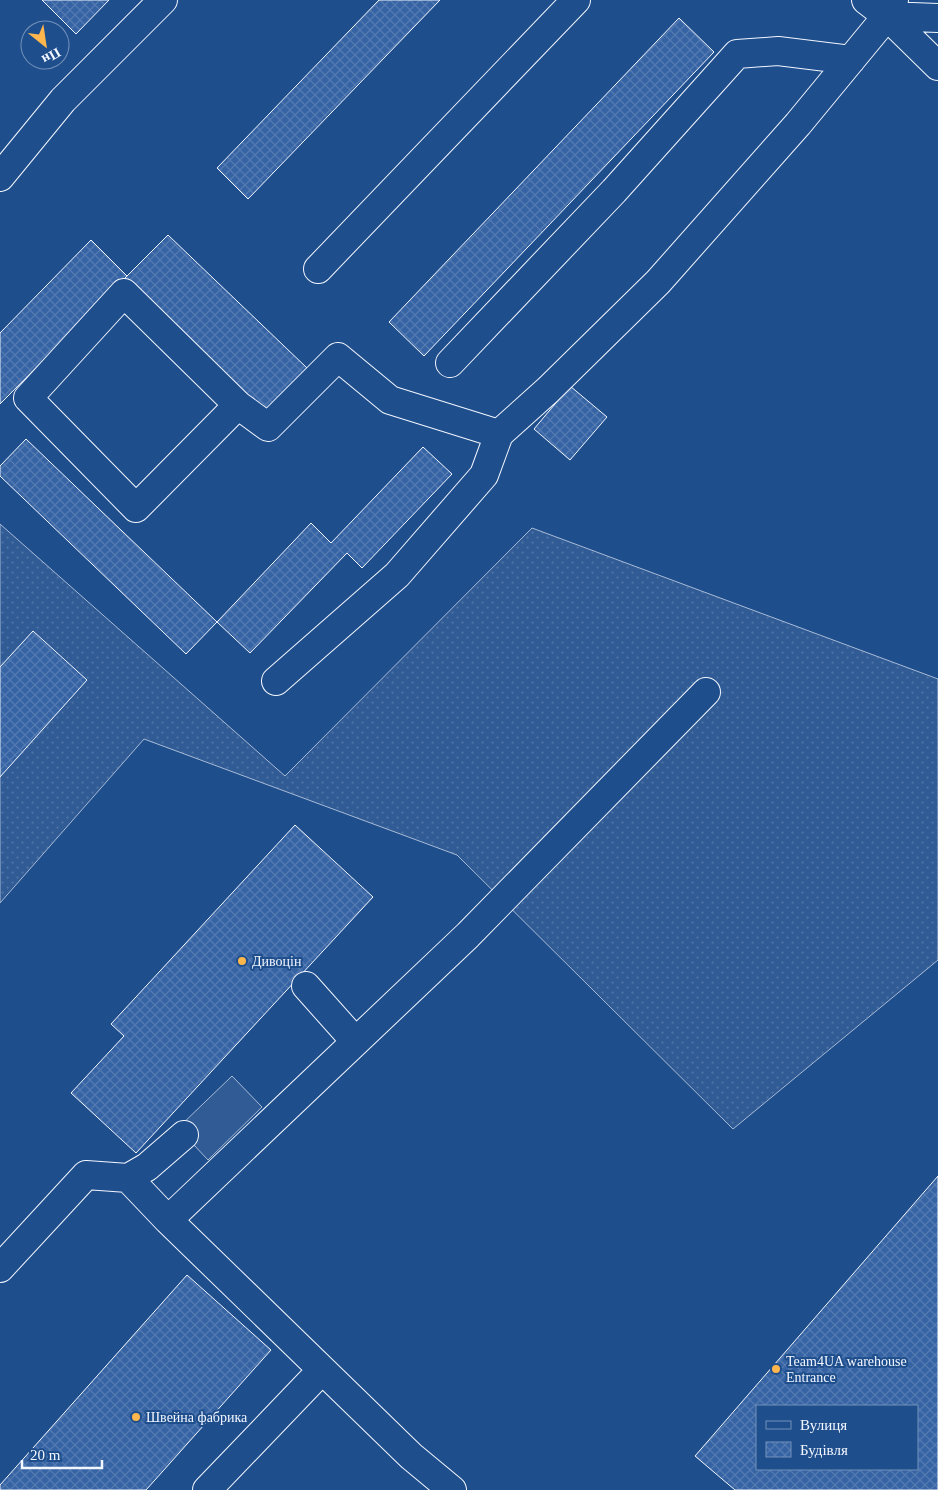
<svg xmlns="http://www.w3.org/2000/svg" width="938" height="1490" font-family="Georgia,serif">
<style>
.grass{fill:url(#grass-dots);stroke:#a8bbd7}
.built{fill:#305b95;stroke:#a8bbd7}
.building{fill:url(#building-cross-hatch);stroke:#f2f6ff;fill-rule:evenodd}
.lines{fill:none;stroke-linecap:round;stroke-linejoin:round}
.minor-casing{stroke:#f2f6ff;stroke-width:30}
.minor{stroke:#1f4e8c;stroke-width:28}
.poi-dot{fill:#ffb74d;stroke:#1f4e8c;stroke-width:2}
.labels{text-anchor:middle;stroke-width:4;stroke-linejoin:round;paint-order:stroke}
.poi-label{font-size:14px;fill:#f2f6ff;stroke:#1f4e8c;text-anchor:start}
</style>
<defs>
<pattern id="grass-dots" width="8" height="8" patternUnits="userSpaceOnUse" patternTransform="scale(1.25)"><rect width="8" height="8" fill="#305b95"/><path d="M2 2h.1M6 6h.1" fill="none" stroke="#4e73a5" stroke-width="1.8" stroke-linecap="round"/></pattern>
<pattern id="building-cross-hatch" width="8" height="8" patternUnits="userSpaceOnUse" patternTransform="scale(1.25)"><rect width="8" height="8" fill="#3563a3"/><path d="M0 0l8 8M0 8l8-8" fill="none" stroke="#537ab1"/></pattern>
</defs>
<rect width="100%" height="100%" fill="#1f4e8c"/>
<path class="grass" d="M 0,524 L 285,776 L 532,528 L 938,679 L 938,960 L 733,1129 L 457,855 L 144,739 L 0,903 Z"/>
<path class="built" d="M 232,1076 L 262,1107 L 208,1160 L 178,1128 Z"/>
<path class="building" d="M 42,0 L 109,0 L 76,34 Z
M 379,0 L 440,0 L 248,199 L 217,168 Z
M 679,18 L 714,52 L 424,356 L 389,322 Z
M 168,235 L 307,368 L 265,412 L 125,278 Z
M 91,240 L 127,276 L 0,404 L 0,333 Z
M 570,386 L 607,417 L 570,460 L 534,429 Z
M 26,439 L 217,622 L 311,523 L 331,543 L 423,447 L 452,474 L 362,568 L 347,553 L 250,653 L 217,622 L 186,654 L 0,476 L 0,466 Z
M 33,631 L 87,680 L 0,777 L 0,667 Z
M 295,825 L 373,897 L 136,1153 L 71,1093 L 124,1036 L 111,1024 Z
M 938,1176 L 938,1490 L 735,1490 L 695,1456 ZM 757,1406 L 917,1406 L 917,1469 L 757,1469 Z
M 187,1275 L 271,1350 L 146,1490 L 0,1490 L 0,1485 Z"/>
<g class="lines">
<g class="minor-casing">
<path id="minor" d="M 866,0 L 887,16 L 938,66
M 887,16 L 938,18
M 0,177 L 63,100 L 163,0
M 318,269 L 576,0
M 450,363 L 614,191 L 737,54 L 778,51 L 851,60
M 238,405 L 136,508 L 28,398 L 124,293 L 238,405 L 268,427 L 338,357 L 390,400 L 499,434
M 276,681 L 397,575 L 484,475 L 499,434 L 548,390 L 658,282 L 798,124 L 887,16 L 894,0
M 306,986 L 355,1041
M 128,1178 L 147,1167 L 184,1135
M 168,1220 L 468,935 L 706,692
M 0,1268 L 86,1175 L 128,1178 L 168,1220 L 411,1456 L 452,1490
M 207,1490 L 322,1370"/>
</g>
<use href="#minor" class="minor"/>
</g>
<g class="poi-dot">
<circle cx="242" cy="961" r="5"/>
<circle cx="776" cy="1369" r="5"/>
<circle cx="136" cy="1417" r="5"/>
</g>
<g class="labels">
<g class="poi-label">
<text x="252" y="966">Дивоцін</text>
<text x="786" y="1366">Team4UA warehouse<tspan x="786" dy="16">Entrance</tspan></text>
<text x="146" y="1422">Швейна фабрика</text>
</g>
</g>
<rect x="756" y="1405" width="162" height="65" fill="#1f4e8c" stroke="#7391ba"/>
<rect x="766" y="1421" width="25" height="8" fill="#1f4e8c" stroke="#7391ba"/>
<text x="800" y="1430" font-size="15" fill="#f2f6ff">Вулиця</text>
<rect x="766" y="1442" width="25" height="15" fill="url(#building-cross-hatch)" stroke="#7391ba"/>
<text x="800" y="1455" font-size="15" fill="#f2f6ff">Будівля</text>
<g transform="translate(45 45) rotate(150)"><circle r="24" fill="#1f4e8c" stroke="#7391ba"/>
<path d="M0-4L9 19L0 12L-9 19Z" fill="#ffb74d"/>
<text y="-8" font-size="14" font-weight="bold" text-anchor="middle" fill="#f2f6ff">Пн</text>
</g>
<path d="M22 1460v8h80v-8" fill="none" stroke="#f2f6ff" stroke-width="2.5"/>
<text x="30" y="1460" font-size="15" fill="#f2f6ff" stroke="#1f4e8c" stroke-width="4" paint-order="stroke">20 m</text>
</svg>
